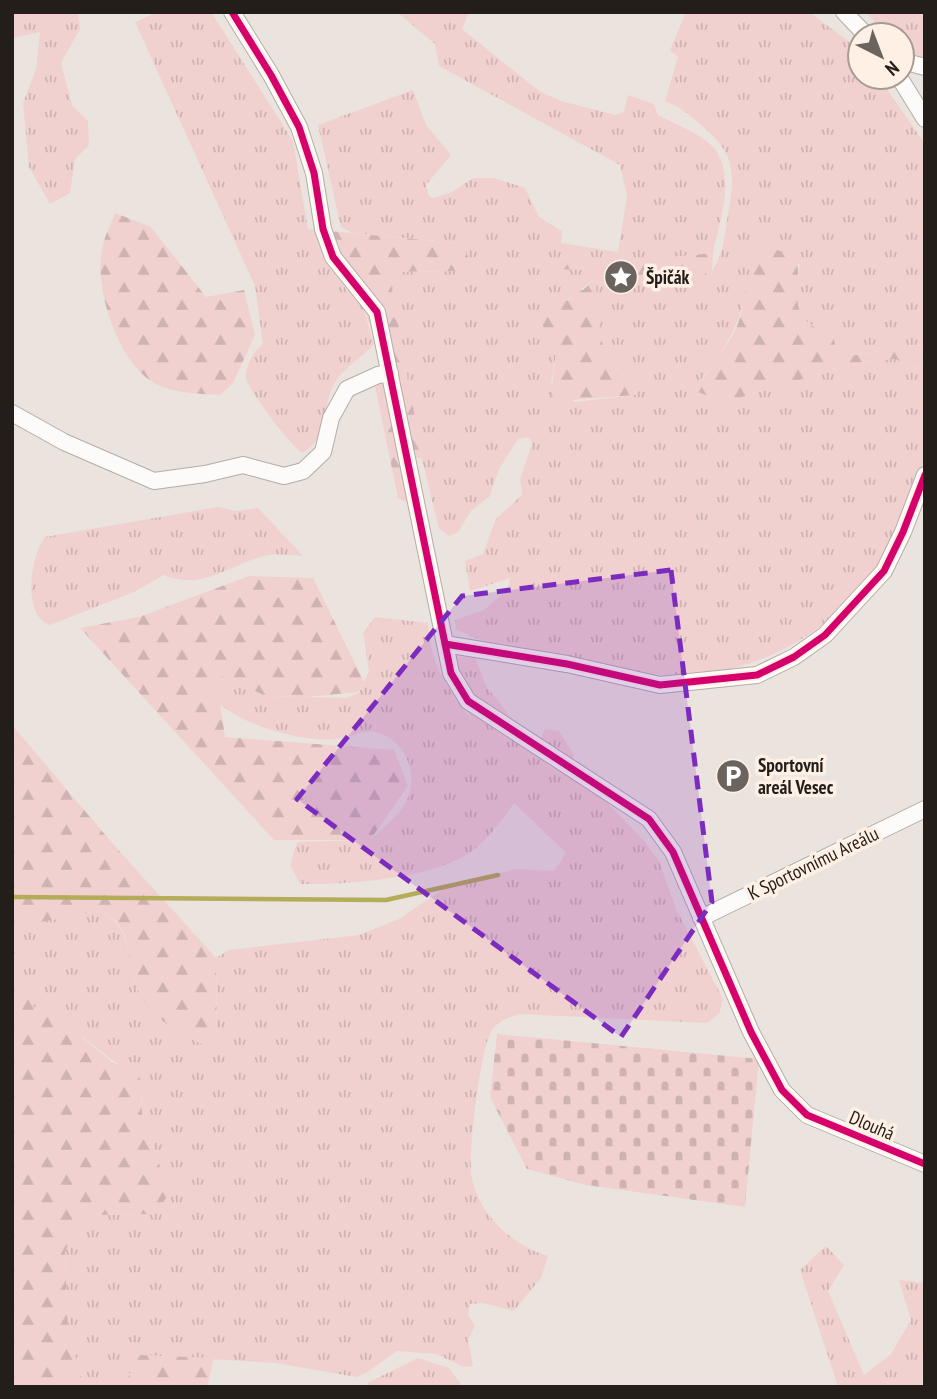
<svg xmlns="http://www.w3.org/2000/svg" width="937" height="1399" font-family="'PT Sans Narrow',sans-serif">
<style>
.grass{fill:url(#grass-tufts);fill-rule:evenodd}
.forest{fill:url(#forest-firs)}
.cemetery{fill:url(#cemetery-stones)}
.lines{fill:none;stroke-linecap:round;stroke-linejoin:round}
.stream{stroke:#b4ac58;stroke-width:4.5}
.street-casing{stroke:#b3ada8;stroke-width:18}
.street{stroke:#fcfbfa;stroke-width:16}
.cycleway-casing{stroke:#fef0e4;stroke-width:11}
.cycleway{stroke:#d6006c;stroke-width:7}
.marked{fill:#7b2cbf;fill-opacity:0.2;stroke:#7b2cbf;stroke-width:5;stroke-dasharray:14 9;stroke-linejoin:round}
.labels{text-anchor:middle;stroke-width:7;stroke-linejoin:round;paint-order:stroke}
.poi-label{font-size:19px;font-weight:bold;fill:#241e1a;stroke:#fef0e4;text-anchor:start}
.street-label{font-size:19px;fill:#241e1a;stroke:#fef0e4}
</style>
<defs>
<pattern id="grass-tufts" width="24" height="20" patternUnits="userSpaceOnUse" patternTransform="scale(1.75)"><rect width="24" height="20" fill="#f0d1d0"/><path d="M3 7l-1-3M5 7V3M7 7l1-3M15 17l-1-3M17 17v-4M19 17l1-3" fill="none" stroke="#ceb3b2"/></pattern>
<pattern id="forest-firs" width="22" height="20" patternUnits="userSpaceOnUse" patternTransform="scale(1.75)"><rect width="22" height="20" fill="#f0d1d0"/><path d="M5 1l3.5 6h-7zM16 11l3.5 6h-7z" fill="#ceb3b2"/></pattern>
<pattern id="cemetery-stones" width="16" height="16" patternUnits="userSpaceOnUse" patternTransform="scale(1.75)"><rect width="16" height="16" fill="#f0d1d0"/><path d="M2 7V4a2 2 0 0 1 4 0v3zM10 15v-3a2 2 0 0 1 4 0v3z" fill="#ceb3b2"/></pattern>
</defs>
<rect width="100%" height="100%" fill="#ebe3dd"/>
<path class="grass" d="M 12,12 L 40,12 L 42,15 L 42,12 L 78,12 L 80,29 L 61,63 L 72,105 L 88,121 L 89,145 L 75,159 L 70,193 L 50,204 L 29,167 L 23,103 L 36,69 L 40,32 L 12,38 Z
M 157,12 L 211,12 L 293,141 L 308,229 L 347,291 L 362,304 L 374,344 C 363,357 342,369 334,384 C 322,407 329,439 302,453 C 291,446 247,389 246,377 C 246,364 254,351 263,344 L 255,286 L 135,22 Z
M 397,12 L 469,12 L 462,29 L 539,91 L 561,101 L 615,115 L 624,112 L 628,95 L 654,104 L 658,115 C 673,123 692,130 706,141 C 740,165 720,220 713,253 L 655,259 L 629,283 L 648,283 L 712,271 C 723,255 724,239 727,220 C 735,176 738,155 701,125 C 690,115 679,106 665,101 L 678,57 L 670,50 L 686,12 L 809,12 L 848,41 L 860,55 L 860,77 L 878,77 L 882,82 L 925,144 L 925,349 L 918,345 L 850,356 L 837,352 L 833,335 C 826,330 814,328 808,323 C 792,308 796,283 800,264 L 750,268 C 744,316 731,342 701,380 L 725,402 L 861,362 L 896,359 L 908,367 L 920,368 L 925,364 C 925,397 928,432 925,465 C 922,485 907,509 898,528 C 862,612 779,670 688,675 C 653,677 618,669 583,663 C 540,655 496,650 456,629 L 455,620 L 484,610 L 508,589 L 510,578 L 470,591 L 465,561 L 483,554 L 496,519 L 522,495 L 520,479 L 532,444 L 529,437 L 518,439 L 499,469 L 490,496 L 471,511 L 458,532 L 449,536 L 439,529 L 415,430 L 389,272 L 456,271 L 457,243 L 353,233 L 341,227 L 318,125 L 413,90 L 426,125 L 451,155 L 426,185 L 429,196 L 433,198 L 452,192 L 473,178 L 494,178 L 525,188 L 539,217 L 562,231 L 561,243 L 618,252 L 627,196 L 620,165 L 439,66 L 435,44 ZM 564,256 L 581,259 L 585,265 L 583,270 L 549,266 ZM 595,279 C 598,307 595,346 616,368 C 624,376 634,380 642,388 L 635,395 L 575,402 L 551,383 L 556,354 L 542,324 L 561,304 Z
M 866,12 L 925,12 L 925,59 L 903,51 L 902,35 L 887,35 Z
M 218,507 L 236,511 L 258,508 L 303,556 C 291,555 276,553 264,556 C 227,566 201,591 164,575 L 134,592 L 50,625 C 21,616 31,555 45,537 Z
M 375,617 L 428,623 C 430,663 447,689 472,720 L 447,673 L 455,656 L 475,658 L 486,686 L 507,712 L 520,743 L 536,752 L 545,729 L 559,731 L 574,755 L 567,769 L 545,764 L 595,790 L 645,842 L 659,861 L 676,909 L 723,999 L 719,1014 L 707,1023 L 519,1014 C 508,1018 500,1020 492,1030 C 480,1048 469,1150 471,1173 C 472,1182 476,1192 479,1199 C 493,1227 519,1247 548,1256 L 541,1278 L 514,1311 L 483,1303 L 470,1304 L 468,1315 L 475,1326 L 468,1340 L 473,1366 L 464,1367 L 436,1354 L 397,1351 L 366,1373 L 356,1377 L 276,1363 L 139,1355 L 123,1387 L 84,1387 L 68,1332 L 65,1251 L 72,1236 L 93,1215 L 155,1214 L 159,1163 L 142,1114 L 142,1098 L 132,1070 C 108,1061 99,1048 79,1035 C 58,1021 21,1007 13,981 C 9,967 12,947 12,932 L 17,927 L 101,910 C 129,927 128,951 134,981 L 217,1034 L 216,958 L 229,950 L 359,935 L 399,919 L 446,887 L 516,869 L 554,871 L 566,853 L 514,803 C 502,820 489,838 472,851 C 434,879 345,885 300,884 L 290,865 L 297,842 L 370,840 C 383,828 399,816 407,800 C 419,773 405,739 375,732 C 363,729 350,738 338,739 C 301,743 239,725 213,698 L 221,675 L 266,696 L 346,698 L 359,693 L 369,671 L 363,633 Z
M 826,1246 L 844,1265 L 828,1291 L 864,1375 L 891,1354 L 911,1320 L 899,1280 L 925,1283 L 922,1387 L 838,1387 L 800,1270 Z
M 418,1358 L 449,1368 L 463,1387 L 369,1387 L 367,1383 Z"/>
<path class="forest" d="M 115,213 L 151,227 L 206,297 L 244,290 L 255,335 L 233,383 L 220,395 C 201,394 173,393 156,384 C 118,364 94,289 102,249 C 104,237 111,224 115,213 Z
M 308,229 L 457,243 L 467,254 L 466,264 L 456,271 L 389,272 L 422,458 L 398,459 L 408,503 L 398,498 L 375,386 L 396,376 L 385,327 L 370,325 L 362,304 L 348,291 Z
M 762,247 L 794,254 C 805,275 787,303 808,323 C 814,328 826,330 833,335 L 837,352 L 850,356 L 918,345 L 925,349 L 925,364 L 920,368 L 908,367 L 896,359 L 861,362 L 725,402 L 698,392 C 706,367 727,350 737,326 C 747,302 745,266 762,247 Z
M 713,253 L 712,271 L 676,285 L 629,283 L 629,274 L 655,259 Z
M 564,256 L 582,259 L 585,265 L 584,270 L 553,269 L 549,266 Z
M 596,278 C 598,307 595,346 616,368 C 623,376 634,380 642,388 L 635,395 L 558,401 L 551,394 L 556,354 L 542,324 L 544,305 L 569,300 L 572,289 L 583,290 Z
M 249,576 L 313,578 L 364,682 L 359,692 L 306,697 L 266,696 L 221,676 L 213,698 L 220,704 L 225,737 L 394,750 L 408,786 L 370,840 L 274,840 L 80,628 L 139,617 Z
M 12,725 L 113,844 L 216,958 L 217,1034 L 207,1046 C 177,1035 143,1012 134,979 C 125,948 133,929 101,910 L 17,927 L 12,932 Z
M 12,978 L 34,1007 L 79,1035 L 112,1062 L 133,1070 L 141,1080 L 142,1114 L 159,1163 L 166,1198 L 156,1214 L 93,1215 L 72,1236 L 65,1252 L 68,1332 L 84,1387 L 12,1387 Z
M 139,1355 L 214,1358 L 207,1387 L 123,1387 Z"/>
<path class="cemetery" d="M 497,1034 L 759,1059 L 745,1207 L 586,1185 L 527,1169 L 490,1097 Z"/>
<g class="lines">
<path class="stream" d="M 12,897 L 386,900 L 498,875"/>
<g class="street-casing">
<path id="street" d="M 232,12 L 271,75 L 299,127 L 314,173 L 323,229 L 333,257 L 377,312 L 451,673 L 468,701 L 649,819 L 673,852 L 751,1032 L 782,1090 L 807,1115 L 925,1164
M 844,12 L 866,35
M 902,61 L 925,67
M 899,77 L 925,119
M 12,413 L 64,442 L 154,481 L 205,474 L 243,465 L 284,476 L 303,471 L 323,452 L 331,418 L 347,389 L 378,375 L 390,373
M 445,644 L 567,664 L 660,685 L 757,675 L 794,657 L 825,635 L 884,571 L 903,532 L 925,475
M 701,918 L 925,809"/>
</g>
<use href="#street" class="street"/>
<g class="cycleway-casing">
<path id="cycleway" d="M 232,12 L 271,75 L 299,127 L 314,173 L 323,229 L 333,257 L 377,312 L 451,673 L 468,701 L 649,819 L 673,852 L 751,1032 L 782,1090 L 807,1115 L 925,1164
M 445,644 L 567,664 L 660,685 L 757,675 L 794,657 L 825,635 L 884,571 L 903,532 L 925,475"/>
</g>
<use href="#cycleway" class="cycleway"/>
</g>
<path class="marked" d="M 671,570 L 712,902 L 621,1037 L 297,799 L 462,596 Z"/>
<defs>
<g id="sight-disc" transform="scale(1.75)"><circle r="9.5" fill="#6a635e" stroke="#fef0e4"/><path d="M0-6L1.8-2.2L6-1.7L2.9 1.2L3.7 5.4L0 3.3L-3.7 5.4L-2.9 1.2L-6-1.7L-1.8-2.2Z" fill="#fff"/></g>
<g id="parking-disc" transform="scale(1.75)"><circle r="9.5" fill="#6a635e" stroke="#fef0e4"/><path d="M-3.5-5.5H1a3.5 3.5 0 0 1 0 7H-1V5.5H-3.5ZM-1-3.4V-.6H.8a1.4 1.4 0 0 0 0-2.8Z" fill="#fff"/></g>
</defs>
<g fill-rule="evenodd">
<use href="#sight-disc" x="621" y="277"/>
<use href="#parking-disc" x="733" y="776"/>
</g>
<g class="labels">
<g class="poi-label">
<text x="646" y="284">Špičák</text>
<text x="758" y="772">Sportovní<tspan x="758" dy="22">areál Vesec</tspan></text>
</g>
<g class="street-label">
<text transform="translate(813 863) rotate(-26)" y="7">K Sportovnímu Areálu</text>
<text transform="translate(872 1125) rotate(23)" y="7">Dlouhá</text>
</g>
</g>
<rect width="937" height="1399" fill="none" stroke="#241e1a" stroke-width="28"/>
<g transform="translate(881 56) rotate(138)"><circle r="33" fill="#fef0e4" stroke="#a79c93" stroke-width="2"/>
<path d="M0-5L12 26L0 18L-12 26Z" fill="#6a635e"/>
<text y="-10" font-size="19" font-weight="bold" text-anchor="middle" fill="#241e1a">N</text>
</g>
</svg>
